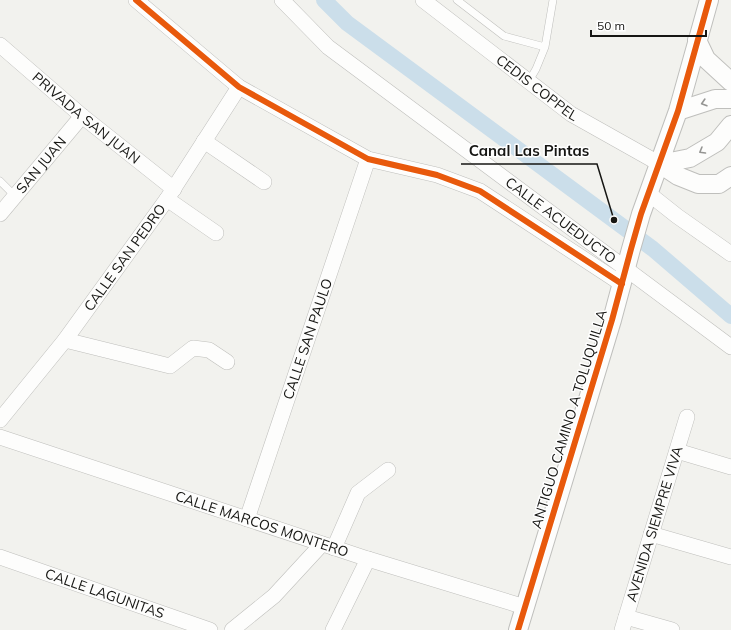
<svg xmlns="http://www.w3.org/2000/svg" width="731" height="630" font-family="Mulish,sans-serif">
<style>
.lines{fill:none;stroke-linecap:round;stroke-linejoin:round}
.canal{stroke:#cbdeea;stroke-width:16}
.service-casing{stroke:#bfbfbc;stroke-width:8}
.minor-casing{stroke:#bfbfbc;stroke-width:16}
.tertiary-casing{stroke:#bfbfbc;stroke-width:20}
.service{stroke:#fdfdfc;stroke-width:7}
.minor{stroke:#fdfdfc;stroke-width:15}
.tertiary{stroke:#fdfdfc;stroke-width:18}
.cycleway-casing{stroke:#fff;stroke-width:8}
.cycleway{stroke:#e8590c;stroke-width:6}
.oneway{stroke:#959593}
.labels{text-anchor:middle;stroke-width:3;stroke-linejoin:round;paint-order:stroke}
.street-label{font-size:14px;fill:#161613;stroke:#fff}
.leader{fill:none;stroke:#161613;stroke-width:1.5}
.callout-dot{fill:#161613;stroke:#fff;stroke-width:1.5}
.callout-label{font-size:15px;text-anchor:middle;font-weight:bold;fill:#161613;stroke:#fff;stroke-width:3;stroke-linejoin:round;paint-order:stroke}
</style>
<rect width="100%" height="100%" fill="#f2f2ee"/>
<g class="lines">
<path class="canal" d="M 324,0 L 347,23 L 653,249 L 731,316"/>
<g class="service-casing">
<path id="service" d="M 457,0 L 504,36 L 545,47
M 529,81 L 536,69 L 545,47 L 553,0
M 0,181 L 15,196"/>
</g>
<g class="minor-casing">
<g id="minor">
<path d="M 136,0 L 239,87 L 368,159 L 437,175 L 480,191 L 622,284"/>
<path id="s1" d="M 282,0 L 328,47 L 731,347"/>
<path id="s2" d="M 423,0 L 571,114 L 660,164"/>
<path id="s3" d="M 0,45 L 82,116 L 174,189"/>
<path d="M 204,141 L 264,182"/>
<path d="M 648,193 L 677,216 L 731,254"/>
<path d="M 167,199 L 216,233"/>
<path id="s4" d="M 0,214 L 82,116"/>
<path d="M 65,340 L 170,366 L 193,348 L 209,350 L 227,362"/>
<path id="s5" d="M 0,420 L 65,340 L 167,199 L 239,87"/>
<path id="s6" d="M 0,437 L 368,559 L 525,607"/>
<path d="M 677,451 L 731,467"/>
<path id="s7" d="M 247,519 L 368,159"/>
<path d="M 651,534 L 731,557"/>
<path d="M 334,548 L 358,493 L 388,470"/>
<path id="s8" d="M 0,557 L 210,630"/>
<path d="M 626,617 L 672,630"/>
<path d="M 232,630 L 274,596 L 322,544"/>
<path d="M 333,630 L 368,559"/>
<path id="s9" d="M 622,630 L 687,417"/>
</g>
</g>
<g class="tertiary-casing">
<path id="tertiary" d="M 697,40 L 706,59 L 731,82
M 678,111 L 715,99 L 731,99
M 660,164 L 690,158 L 717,142 L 731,125
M 660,164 L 678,176 L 698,184 L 719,184 L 731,176
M 518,630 L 612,320 L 631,249 L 641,214 L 678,111 L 709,0"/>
</g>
<use href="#service" class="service"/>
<use href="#minor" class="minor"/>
<use href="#tertiary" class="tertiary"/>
<g class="cycleway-casing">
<path id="cycleway" d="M 136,0 L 239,87 L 368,159 L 437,175 L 480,191 L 622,284
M 518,630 L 612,320 L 631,249 L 641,214 L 678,111 L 709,0"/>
</g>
<use href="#cycleway" class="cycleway"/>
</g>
<defs><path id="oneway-chevron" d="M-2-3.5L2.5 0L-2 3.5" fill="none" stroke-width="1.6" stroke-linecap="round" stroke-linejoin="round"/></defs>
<g class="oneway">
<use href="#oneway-chevron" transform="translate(704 103) rotate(163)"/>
<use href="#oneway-chevron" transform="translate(702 151) rotate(150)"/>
</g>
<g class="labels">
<g class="street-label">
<text dy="5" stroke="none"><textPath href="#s2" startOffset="144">CEDIS COPPEL</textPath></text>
<text dy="5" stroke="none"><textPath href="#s3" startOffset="113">PRIVADA SAN JUAN</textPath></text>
<text dy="5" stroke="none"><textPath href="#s4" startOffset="64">SAN JUAN</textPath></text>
<text dy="5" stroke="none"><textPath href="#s1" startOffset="356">CALLE ACUEDUCTO</textPath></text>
<text dy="5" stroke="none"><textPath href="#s5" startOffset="205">CALLE SAN PEDRO</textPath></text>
<text dy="5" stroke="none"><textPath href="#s7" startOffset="190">CALLE SAN PAULO</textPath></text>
<text transform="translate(569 419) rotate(-73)" y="5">ANTIGUO CAMINO A TOLUQUILLA</text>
<text dy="5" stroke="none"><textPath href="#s9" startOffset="111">AVENIDA SIEMPRE VIVA</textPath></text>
<text dy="5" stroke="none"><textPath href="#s6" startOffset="276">CALLE MARCOS MONTERO</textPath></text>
<text dy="5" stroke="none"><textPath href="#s8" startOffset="111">CALLE LAGUNITAS</textPath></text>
</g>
</g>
<path class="leader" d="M614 220L597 164H461"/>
<circle class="callout-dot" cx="614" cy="220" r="4"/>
<g class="callout-label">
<text x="529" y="156">Canal Las Pintas</text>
</g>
<path d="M591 30v6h115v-6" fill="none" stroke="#161613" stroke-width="2"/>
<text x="597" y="30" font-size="12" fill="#161613" stroke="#ffffff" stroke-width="3" paint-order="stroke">50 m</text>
</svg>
